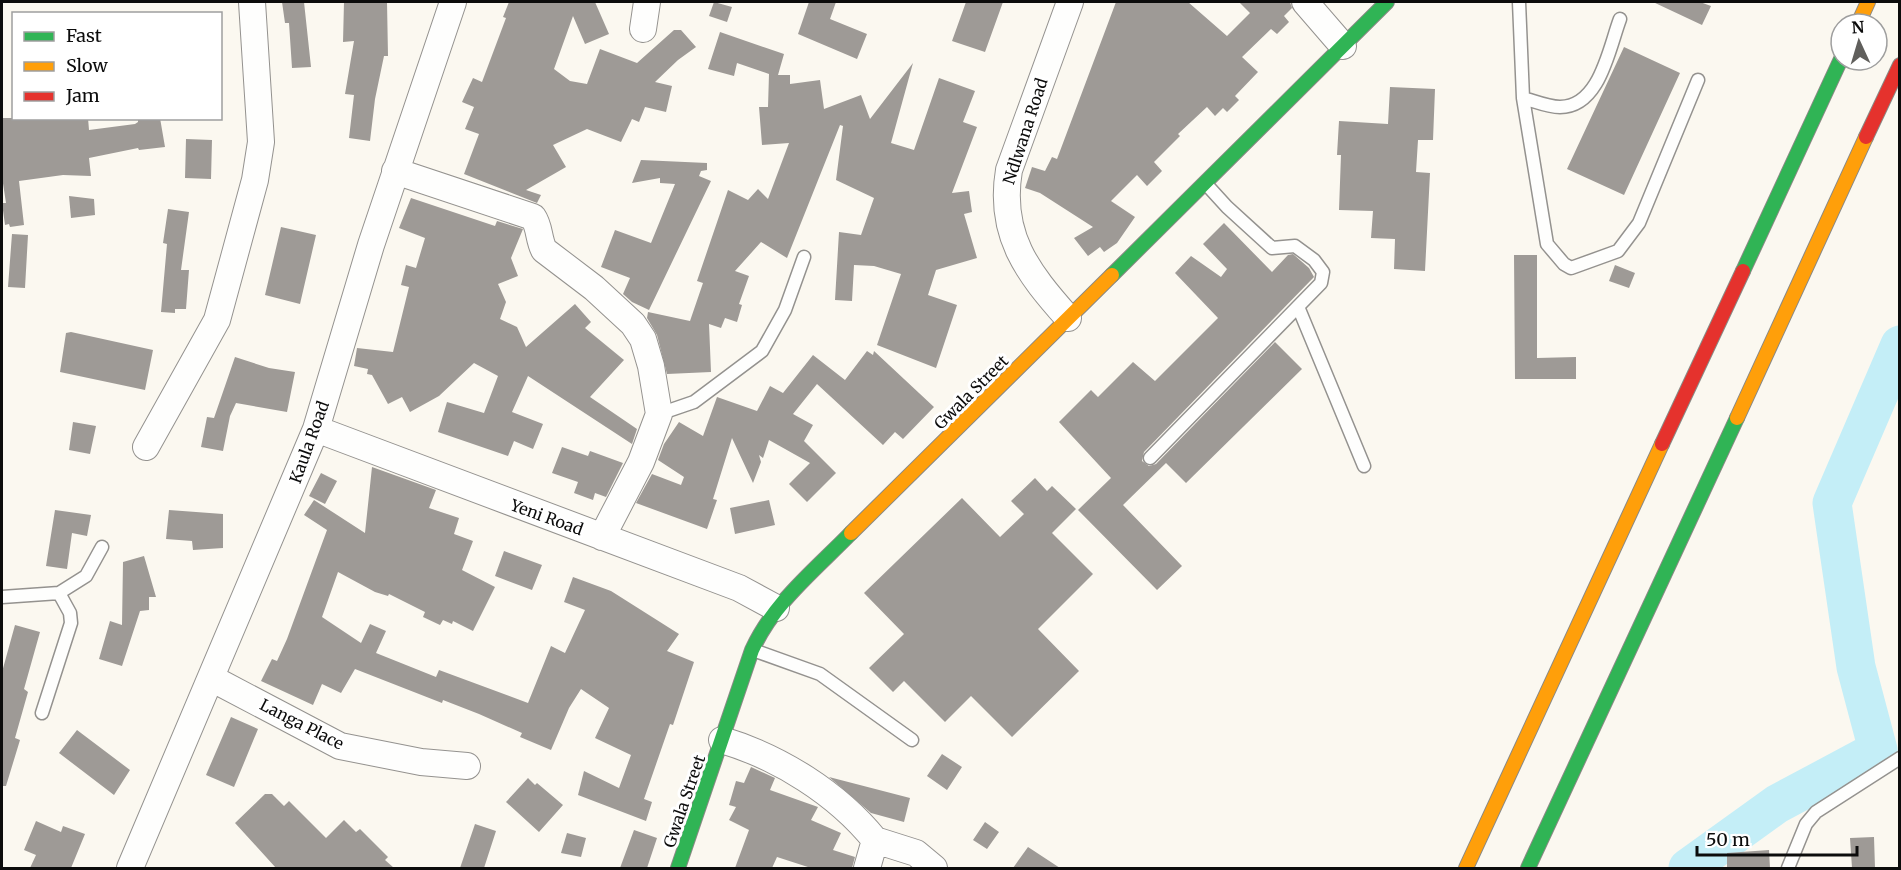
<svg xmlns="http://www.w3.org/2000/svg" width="1901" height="870" font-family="Merriweather,serif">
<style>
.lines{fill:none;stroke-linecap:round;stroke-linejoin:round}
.river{stroke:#c4eef7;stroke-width:39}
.building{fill:#9e9a96}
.lane-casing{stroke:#94928f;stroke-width:15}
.street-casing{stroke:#94928f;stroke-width:28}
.fast-casing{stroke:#8a8985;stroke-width:16}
.slow-casing{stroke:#8a8985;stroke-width:16}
.jam-casing{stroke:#8a8985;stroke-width:16}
.lane{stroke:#fefefd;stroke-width:12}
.street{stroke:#fefefd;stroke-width:26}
.fast{stroke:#30b455;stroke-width:14}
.slow{stroke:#ff9f0a;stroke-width:14}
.jam{stroke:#e5322d;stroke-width:14}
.labels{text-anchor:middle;stroke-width:6;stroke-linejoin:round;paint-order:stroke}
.street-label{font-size:16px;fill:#0c0c0c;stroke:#fff}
</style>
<rect width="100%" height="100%" fill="#fbf8f0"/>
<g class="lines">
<path class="river" d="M 1688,868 L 1777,804 L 1878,750 L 1856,667 L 1832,503 L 1900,345"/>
</g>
<path class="building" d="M 282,2 L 304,2 L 311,67 L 292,68 L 289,23 L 285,23 Z
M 344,2 L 387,2 L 388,56 L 384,56 L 375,99 L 370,141 L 349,138 L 354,95 L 345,94 L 354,41 L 343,42 Z
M 509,2 L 595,2 L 609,34 L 585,44 L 573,16 L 554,69 L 570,81 L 587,84 L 600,49 L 637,63 L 674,30 L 681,30 L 696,47 L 678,60 L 655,82 L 672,86 L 666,112 L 645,107 L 639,122 L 632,119 L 621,142 L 587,129 L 553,145 L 566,167 L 526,190 L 541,195 L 537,203 L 464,174 L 479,134 L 465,129 L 474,107 L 462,102 L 473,78 L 482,82 L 506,18 L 503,17 Z
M 714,2 L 732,7 L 727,22 L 709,16 Z
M 809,2 L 836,2 L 830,19 L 867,34 L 857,59 L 798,34 Z
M 966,2 L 1003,2 L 985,52 L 952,41 Z
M 1116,2 L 1188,2 L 1227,36 L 1250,13 L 1239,2 L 1290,2 L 1292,8 L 1284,16 L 1289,22 L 1277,34 L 1271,29 L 1242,57 L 1258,72 L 1235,96 L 1239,100 L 1227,112 L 1223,108 L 1215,116 L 1207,107 L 1178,134 L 1180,136 L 1154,162 L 1162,171 L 1147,186 L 1137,175 L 1111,201 L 1135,217 L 1117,243 L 1104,252 L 1100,247 L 1088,256 L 1074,238 L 1093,227 L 1040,193 L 1025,188 L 1032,167 L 1045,171 L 1052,157 L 1057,159 Z
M 1653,2 L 1700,2 L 1711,6 L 1702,25 Z
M 720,32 L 784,54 L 778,75 L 790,75 L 790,84 L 820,80 L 824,109 L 861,95 L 870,119 L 913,63 L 891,143 L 914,150 L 939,78 L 975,91 L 963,122 L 977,127 L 952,193 L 969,191 L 972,212 L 964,214 L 977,258 L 936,270 L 928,295 L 957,305 L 936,368 L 877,345 L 901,274 L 874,266 L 854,265 L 852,301 L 835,300 L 839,232 L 861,235 L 874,198 L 836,180 L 843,126 L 840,125 L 787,258 L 761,242 L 735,271 L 749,276 L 739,304 L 742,305 L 737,322 L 725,318 L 721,328 L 709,324 L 711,372 L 667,374 L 657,335 L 647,318 L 648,312 L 690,321 L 703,283 L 697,281 L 728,190 L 748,200 L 758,189 L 768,199 L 789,143 L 762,145 L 759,107 L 768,107 L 769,74 L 737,63 L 734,76 L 708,69 Z
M 1624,47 L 1680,73 L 1624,195 L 1567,169 Z
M 1390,87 L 1435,89 L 1433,140 L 1418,140 L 1416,172 L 1430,173 L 1425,271 L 1394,269 L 1395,239 L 1371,238 L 1373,211 L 1339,210 L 1341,155 L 1337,155 L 1339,121 L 1388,124 Z
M 2,118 L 88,118 L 89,130 L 135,124 L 138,122 L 138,118 L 160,118 L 165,147 L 139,150 L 138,148 L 89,158 L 91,176 L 63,175 L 19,181 L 24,225 L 10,227 L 9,224 L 5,225 L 2,203 L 6,203 L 2,177 Z
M 186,139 L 212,140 L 211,179 L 185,178 Z
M 641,160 L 707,163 L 707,170 L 701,171 L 699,176 L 711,181 L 649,310 L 632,302 L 623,294 L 630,278 L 601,267 L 615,230 L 651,243 L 675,184 L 660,183 L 660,178 L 632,183 Z
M 69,196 L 94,199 L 95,215 L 71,218 Z
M 411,198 L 495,226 L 497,221 L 523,229 L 511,258 L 518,276 L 498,284 L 506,302 L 500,319 L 517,327 L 526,347 L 575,304 L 591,322 L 585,328 L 624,360 L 590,397 L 637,429 L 632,444 L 528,376 L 512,412 L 543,424 L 533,449 L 514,441 L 508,456 L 438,432 L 447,402 L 484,413 L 498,376 L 474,363 L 439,396 L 410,412 L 402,397 L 388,404 L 372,375 L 367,374 L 368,369 L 354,366 L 357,348 L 393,352 L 409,287 L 401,285 L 406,265 L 416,268 L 425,238 L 399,228 Z
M 168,209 L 189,212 L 181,270 L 189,270 L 186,309 L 175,309 L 175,313 L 161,312 L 167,244 L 163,243 Z
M 1224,223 L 1272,272 L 1288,255 L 1293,254 L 1309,268 L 1314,277 L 1144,452 L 1142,461 L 1149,466 L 1156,464 L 1275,342 L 1302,369 L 1186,483 L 1166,463 L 1123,505 L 1182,566 L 1157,590 L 1078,510 L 1111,478 L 1059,422 L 1091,390 L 1098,397 L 1133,362 L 1155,381 L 1218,318 L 1175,273 L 1191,256 L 1221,277 L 1227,269 L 1203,244 Z
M 281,227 L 316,235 L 300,304 L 265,295 Z
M 12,234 L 28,235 L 25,288 L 8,287 Z
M 1514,255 L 1537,255 L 1537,358 L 1576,357 L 1576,379 L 1515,379 Z
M 1615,265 L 1635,273 L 1629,288 L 1609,281 Z
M 71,332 L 153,350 L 145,390 L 60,372 L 66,333 Z
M 867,351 L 873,355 L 874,351 L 934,407 L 903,439 L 895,432 L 883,445 L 817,384 L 793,414 L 813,425 L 804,441 L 836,473 L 807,502 L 789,484 L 810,463 L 769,440 L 763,458 L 759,455 L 761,462 L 753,483 L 732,438 L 713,499 L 717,500 L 707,529 L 636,503 L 652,474 L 681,485 L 684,477 L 658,460 L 664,444 L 679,422 L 703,436 L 717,397 L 757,411 L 770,386 L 783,393 L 813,355 L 845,380 Z
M 235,357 L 269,368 L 295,372 L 287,412 L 236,403 L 230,416 L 223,451 L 201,447 L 207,417 L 214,418 Z
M 73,422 L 96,426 L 90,454 L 69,450 Z
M 562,447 L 588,456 L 590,451 L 623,463 L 606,497 L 595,493 L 593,500 L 574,493 L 578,482 L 552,473 Z
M 372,467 L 436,490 L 429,508 L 459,518 L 454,534 L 473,541 L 462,570 L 495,587 L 473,631 L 453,621 L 452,624 L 443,620 L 440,625 L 423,617 L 425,612 L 389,594 L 388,596 L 375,592 L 338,572 L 322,617 L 361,643 L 370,624 L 386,631 L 376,653 L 436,677 L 439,670 L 528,703 L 551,646 L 565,653 L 585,610 L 564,602 L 573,577 L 611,591 L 679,634 L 667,651 L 694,662 L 673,725 L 670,724 L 644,799 L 652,802 L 646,821 L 578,795 L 584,771 L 619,788 L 631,755 L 595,738 L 609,708 L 581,689 L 569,708 L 551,750 L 520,737 L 522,733 L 479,714 L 443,700 L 442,703 L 355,669 L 341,693 L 322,684 L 313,705 L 261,681 L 272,659 L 277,661 L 287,639 L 327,530 L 304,515 L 314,500 L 365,533 Z
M 321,473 L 337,481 L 325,504 L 309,496 Z
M 1035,478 L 1047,491 L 1052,486 L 1076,509 L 1052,533 L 1093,574 L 1038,629 L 1079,671 L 1012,737 L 971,696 L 945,722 L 904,681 L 893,692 L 869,668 L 904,634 L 864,593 L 962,498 L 1000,537 L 1024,514 L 1011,501 Z
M 769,500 L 775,525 L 735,534 L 730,508 Z
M 55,510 L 91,515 L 87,536 L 72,533 L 67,569 L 46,566 Z
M 169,510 L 223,514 L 223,548 L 193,550 L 192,541 L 166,539 Z
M 504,551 L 542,565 L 532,590 L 495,576 Z
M 144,556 L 156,597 L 149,597 L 149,610 L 140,611 L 122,666 L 99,659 L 110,621 L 122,625 L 123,562 Z
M 15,625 L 40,632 L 24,689 L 28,692 L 15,738 L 20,740 L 6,786 L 2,786 L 2,672 Z
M 231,717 L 258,729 L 234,787 L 206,775 Z
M 77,730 L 130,770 L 114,795 L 59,753 Z
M 942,754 L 962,767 L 947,790 L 927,776 Z
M 751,767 L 775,778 L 770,790 L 818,807 L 811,820 L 841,833 L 833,850 L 855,857 L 852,868 L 811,868 L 777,857 L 772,868 L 735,868 L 749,830 L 729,820 L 736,807 L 729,805 L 736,781 L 744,783 Z
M 829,777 L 910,798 L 904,822 L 871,813 Z
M 528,778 L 535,785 L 537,783 L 563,805 L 539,832 L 506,802 Z
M 265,794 L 272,794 L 284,806 L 289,801 L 326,838 L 344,820 L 356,832 L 360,829 L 388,857 L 385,860 L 394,868 L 276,868 L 235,823 Z
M 36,821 L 61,832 L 63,826 L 85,834 L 71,868 L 30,868 L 36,855 L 24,850 Z
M 985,822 L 999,832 L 987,849 L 973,840 Z
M 475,824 L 496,831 L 484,868 L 460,868 Z
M 634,830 L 657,838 L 647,868 L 620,868 Z
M 567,833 L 586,838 L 581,857 L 561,853 Z
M 1874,837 L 1875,868 L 1852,868 L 1850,838 Z
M 1028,847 L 1060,868 L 1013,868 Z
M 1769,850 L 1770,868 L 1727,868 L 1727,853 Z"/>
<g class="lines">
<g class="lane-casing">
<path id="lane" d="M 1519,2 L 1523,98 L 1547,244 L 1564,264 L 1571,268 L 1618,251 L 1639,223 L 1698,80
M 1523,98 C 1534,101 1548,107 1560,107 C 1600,107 1609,48 1620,19
M 1299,309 L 1364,466
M 659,414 L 694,402 L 762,351 L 785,310 L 804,257
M 1150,458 L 1321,283 L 1323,272 L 1314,260 L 1295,246 L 1272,248 L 1227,207 L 1206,184
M 2,597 L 59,593 L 86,576 L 102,547
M 753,650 L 820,674 L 912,740
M 42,713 L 71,623 L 70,613 L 59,593
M 1788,868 L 1806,824 L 1816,812 L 1900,758"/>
</g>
<g class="street-casing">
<path id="street" d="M 1305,2 L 1343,46
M 643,29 L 647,2
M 395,171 L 533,217 C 540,227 538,238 544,250 L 594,288 L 633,324 L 643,339 L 651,366 L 659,414 L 641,462 L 602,537
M 1068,318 C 1028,273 998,235 1009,170 L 1070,2
M 316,429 L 739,588 L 776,608
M 146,447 L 217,320 L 255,180 L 261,142 L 252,2
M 211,678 L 340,746 L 421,762 L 467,766
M 722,740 C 779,757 837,793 875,840 L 867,868
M 875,840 L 916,853 L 934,868
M 130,868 L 316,429 L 371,245 L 453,2"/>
</g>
<g class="fast-casing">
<path id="fast" d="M 1743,271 L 1841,59
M 1112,275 L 1387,2
M 678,868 L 752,650 C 774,602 815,570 851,533
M 1528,868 L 1737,418"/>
</g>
<g class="slow-casing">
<path id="slow" d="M 1858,24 L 1868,2
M 1737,418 L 1866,137
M 851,533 L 1112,275
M 1466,868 L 1662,444"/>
</g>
<g class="jam-casing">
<path id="jam" d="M 1866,137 L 1900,65
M 1662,444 L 1743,271"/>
</g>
<use href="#lane" class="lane"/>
<use href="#street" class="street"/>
<use href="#fast" class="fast"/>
<use href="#slow" class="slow"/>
<use href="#jam" class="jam"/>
</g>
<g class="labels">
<g class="street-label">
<text transform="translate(1025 131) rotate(-72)" y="6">Ndlwana Road</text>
<text transform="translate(971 392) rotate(-45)" y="6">Gwala Street</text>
<text transform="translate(309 442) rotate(-70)" y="6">Kaula Road</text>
<text transform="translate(547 517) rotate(20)" y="6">Yeni Road</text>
<text transform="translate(302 724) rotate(27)" y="6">Langa Place</text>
<text transform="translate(684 801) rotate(-71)" y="6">Gwala Street</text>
</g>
</g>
<rect width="1901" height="870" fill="none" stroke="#0c0c0c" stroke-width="6"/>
<rect x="12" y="12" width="210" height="108" fill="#ffffff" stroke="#9e9e9e" stroke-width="1.5"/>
<rect x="24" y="32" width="30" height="9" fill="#30b455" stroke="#9e9e9e" stroke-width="1.5"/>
<text x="66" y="42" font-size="18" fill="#0c0c0c">Fast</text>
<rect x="24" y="62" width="30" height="9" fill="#ff9f0a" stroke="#9e9e9e" stroke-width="1.5"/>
<text x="66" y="72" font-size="18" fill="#0c0c0c">Slow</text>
<rect x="24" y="92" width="30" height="9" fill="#e5322d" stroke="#9e9e9e" stroke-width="1.5"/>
<text x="66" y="102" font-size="18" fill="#0c0c0c">Jam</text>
<g transform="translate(1859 42) rotate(356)"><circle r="28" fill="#ffffff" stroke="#9e9e9e" stroke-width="1.5"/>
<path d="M0-4.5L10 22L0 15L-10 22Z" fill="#605f5c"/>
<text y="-9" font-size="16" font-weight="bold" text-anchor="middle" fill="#0c0c0c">N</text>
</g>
<path d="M1697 846v9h160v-9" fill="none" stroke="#0c0c0c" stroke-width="3"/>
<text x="1706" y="846" font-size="18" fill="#0c0c0c" stroke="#ffffff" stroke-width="4.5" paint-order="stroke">50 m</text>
</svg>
